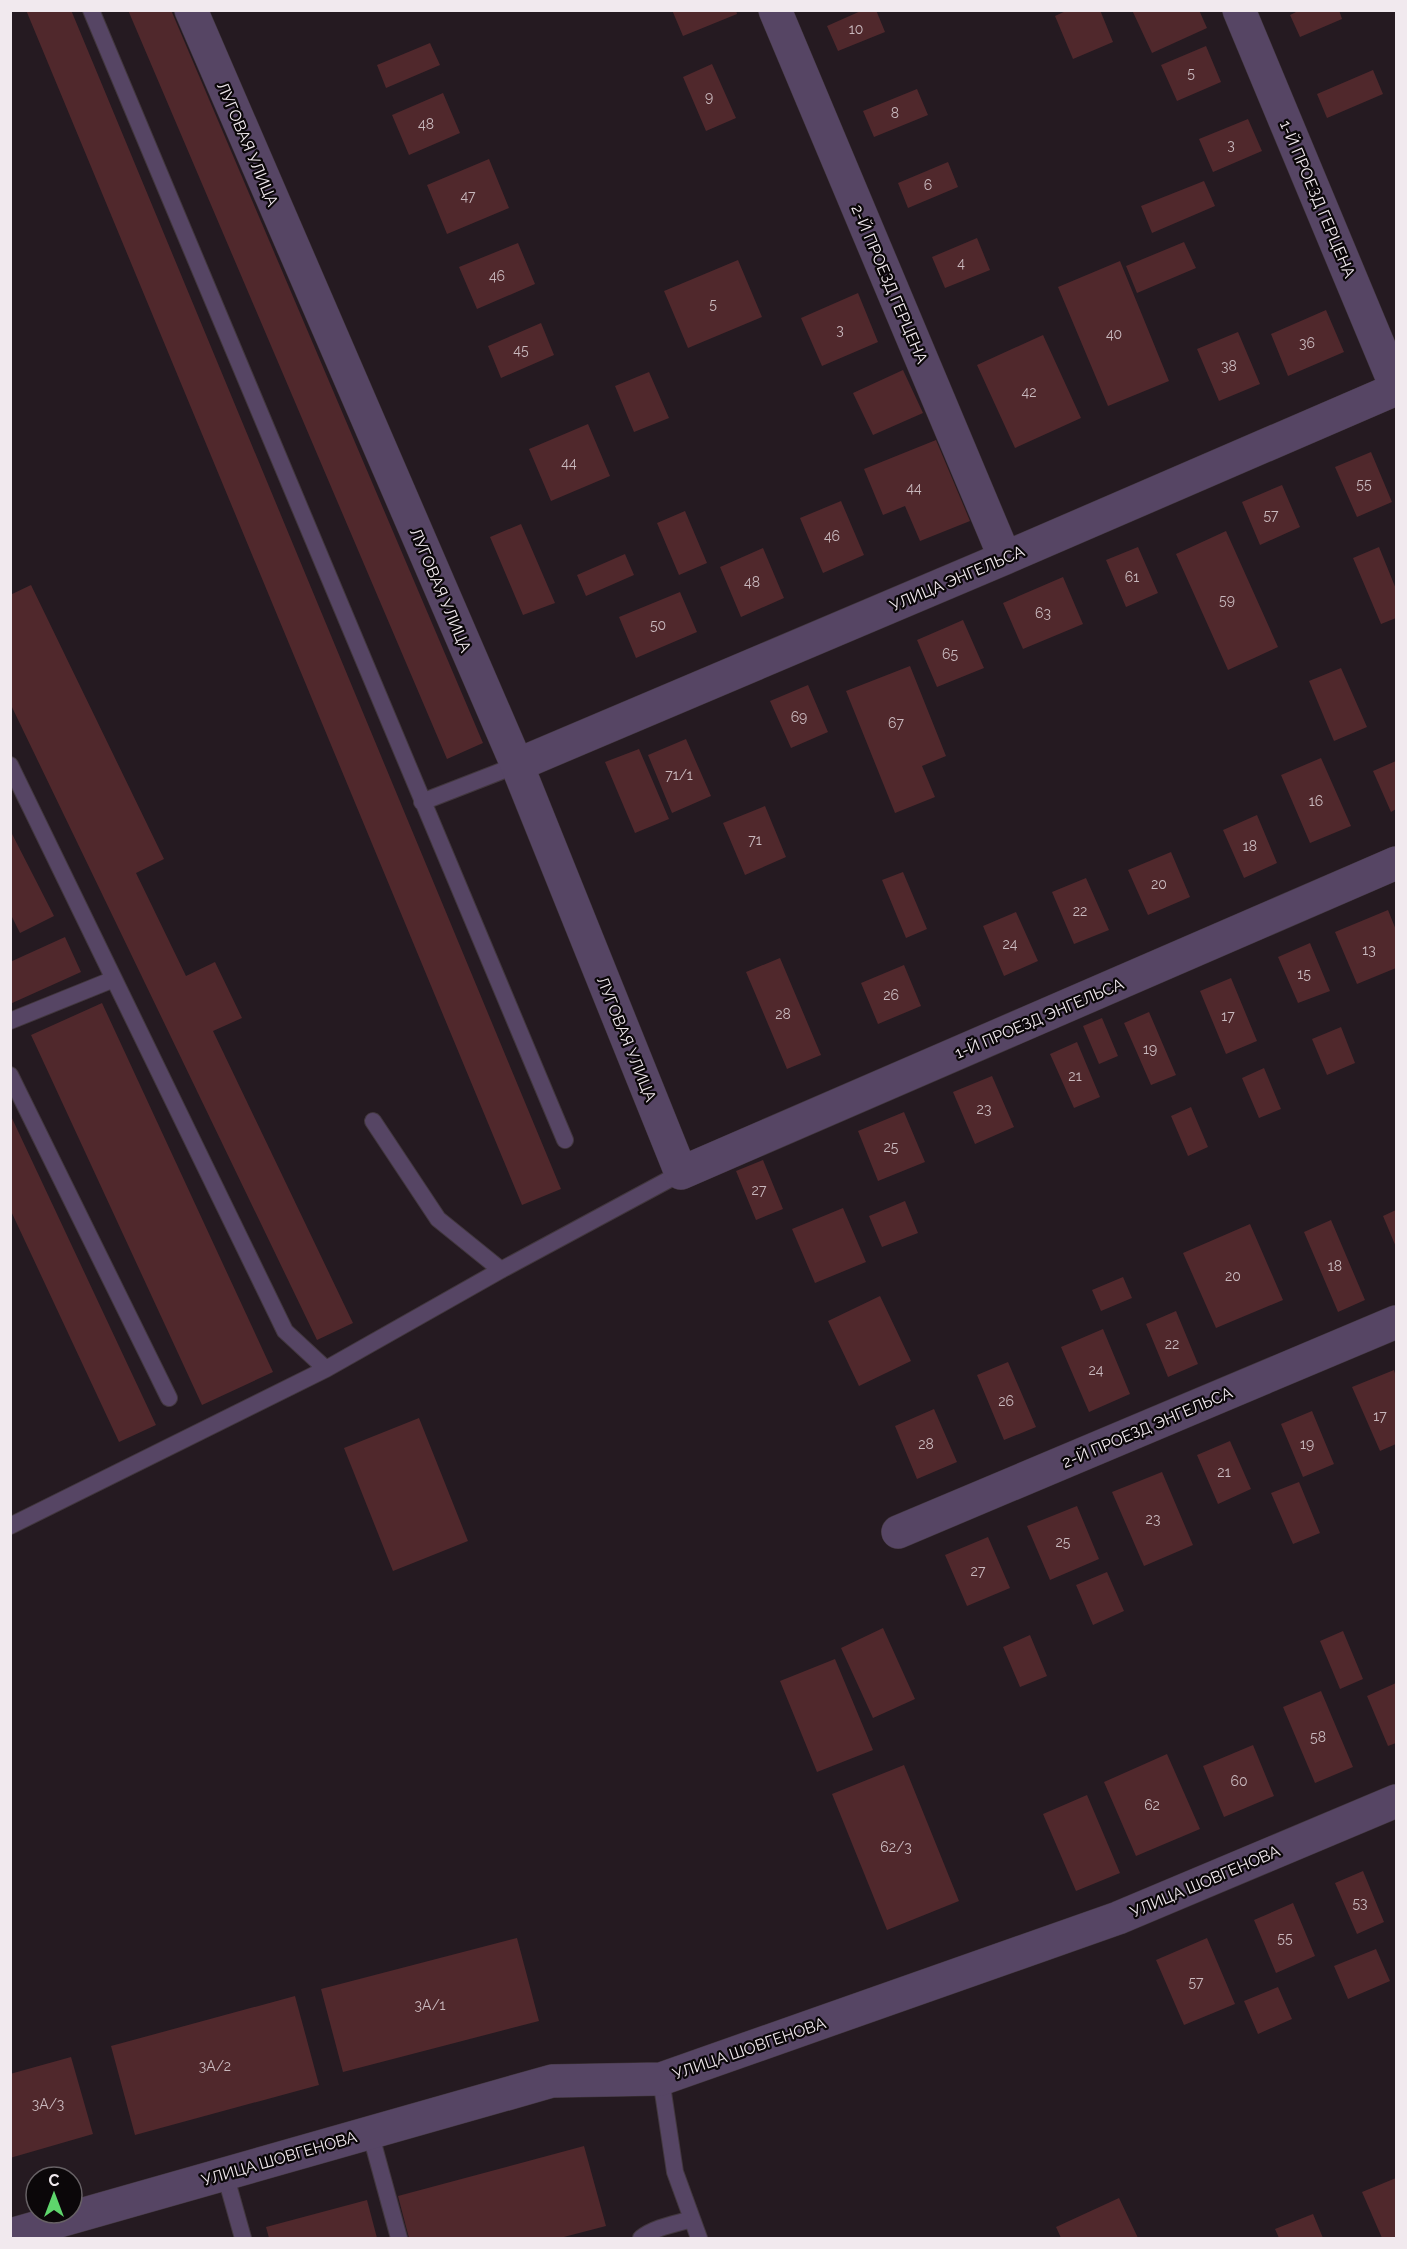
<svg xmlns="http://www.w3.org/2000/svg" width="1407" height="2249" font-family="Raleway,sans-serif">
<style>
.building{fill:#50282c}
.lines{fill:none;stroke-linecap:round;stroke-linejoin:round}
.lane-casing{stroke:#42373e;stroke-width:18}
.street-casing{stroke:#42373e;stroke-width:34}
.lane{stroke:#564564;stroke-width:16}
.street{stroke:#564564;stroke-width:33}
.labels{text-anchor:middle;stroke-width:4.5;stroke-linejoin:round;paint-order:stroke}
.number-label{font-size:14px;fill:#c9b9be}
.street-label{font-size:16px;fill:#f1e9ee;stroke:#0b0709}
</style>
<rect width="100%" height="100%" fill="#251a21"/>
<path class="building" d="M 26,10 L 71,10 L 561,1189 L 522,1205 Z
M 128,10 L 171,10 L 483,743 L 447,759 Z
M 672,10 L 736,10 L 737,14 L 683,36 Z
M 863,10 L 876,10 L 885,32 L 838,51 L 827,26 Z
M 1068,10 L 1100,10 L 1113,42 L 1073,59 L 1055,16 Z
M 1132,10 L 1199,10 L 1207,28 L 1152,53 Z
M 1300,10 L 1339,10 L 1342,19 L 1300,37 L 1290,15 Z
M 430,43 L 440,65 L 386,88 L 377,65 Z
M 1206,46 L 1221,82 L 1177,101 L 1161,65 Z
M 712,64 L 736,118 L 706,131 L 683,77 Z
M 1373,70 L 1383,94 L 1327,118 L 1317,94 Z
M 917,89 L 928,115 L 874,137 L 863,111 Z
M 443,93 L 460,133 L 409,155 L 392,115 Z
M 1248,119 L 1262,151 L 1213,172 L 1199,139 Z
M 489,159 L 509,208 L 447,234 L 427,185 Z
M 948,162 L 958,187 L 908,208 L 898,183 Z
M 1204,181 L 1215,206 L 1152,233 L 1141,206 Z
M 977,238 L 990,270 L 945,288 L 932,257 Z
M 1184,242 L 1196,268 L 1137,293 L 1126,266 Z
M 518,243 L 535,284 L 477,309 L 459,267 Z
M 738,260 L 762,317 L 688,348 L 664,291 Z
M 1120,261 L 1169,381 L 1108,406 L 1058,287 Z
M 858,293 L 878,342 L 822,366 L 801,318 Z
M 1326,310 L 1344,352 L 1288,376 L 1271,334 Z
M 541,323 L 554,355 L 501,378 L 488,346 Z
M 1238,332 L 1260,384 L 1219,401 L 1197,349 Z
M 1043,335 L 1081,418 L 1015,448 L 977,365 Z
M 903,370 L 923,413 L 873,435 L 853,393 Z
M 649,372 L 669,418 L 634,432 L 615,386 Z
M 588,424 L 610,476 L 551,501 L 529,449 Z
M 936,440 L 970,521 L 920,541 L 905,506 L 883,515 L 864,469 Z
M 1371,452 L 1392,502 L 1357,517 L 1335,467 Z
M 1282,485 L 1300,527 L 1260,545 L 1242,502 Z
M 841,501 L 864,555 L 823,573 L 800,518 Z
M 685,511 L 707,563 L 679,575 L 657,523 Z
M 521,524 L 555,603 L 523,615 L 490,537 Z
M 1226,531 L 1278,647 L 1228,670 L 1176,554 Z
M 1138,547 L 1158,593 L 1126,607 L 1106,560 Z
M 1379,547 L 1396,589 L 1396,618 L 1381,624 L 1353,558 Z
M 763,548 L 784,598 L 741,617 L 720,567 Z
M 625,554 L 634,575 L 586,596 L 577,575 Z
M 1063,577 L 1083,624 L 1023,649 L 1003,603 Z
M 31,585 L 164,859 L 136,873 L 186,976 L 215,962 L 242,1018 L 213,1031 L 353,1323 L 317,1340 L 10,703 L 10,595 Z
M 680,592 L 697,632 L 636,658 L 619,617 Z
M 963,620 L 984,668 L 937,687 L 917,640 Z
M 910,666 L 946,756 L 922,766 L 935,797 L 895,813 L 846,691 Z
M 1341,668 L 1367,727 L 1334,741 L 1309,681 Z
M 808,685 L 828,732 L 791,748 L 770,701 Z
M 686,739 L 711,796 L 672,813 L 648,755 Z
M 639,749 L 669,819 L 635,833 L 605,762 Z
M 1321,758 L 1351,826 L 1310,843 L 1281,775 Z
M 1396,761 L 1396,809 L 1391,812 L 1373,771 Z
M 765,806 L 786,857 L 745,875 L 723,823 Z
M 1257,815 L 1277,863 L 1244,878 L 1223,830 Z
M 10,830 L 54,916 L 20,933 L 10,913 Z
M 1171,852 L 1190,897 L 1148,915 L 1128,870 Z
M 903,872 L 927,929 L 906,938 L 882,880 Z
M 1086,878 L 1109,930 L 1074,944 L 1052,892 Z
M 1388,910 L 1396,930 L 1396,968 L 1357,984 L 1335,932 Z
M 1016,912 L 1038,961 L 1004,976 L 983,926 Z
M 65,937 L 81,972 L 10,1004 L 10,962 Z
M 1310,943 L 1330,991 L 1298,1003 L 1278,957 Z
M 780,958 L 821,1055 L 787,1069 L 746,972 Z
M 904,965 L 921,1006 L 878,1024 L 861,983 Z
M 1231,978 L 1257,1041 L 1226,1054 L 1200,991 Z
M 102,1003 L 273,1372 L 202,1405 L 31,1035 Z
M 1149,1012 L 1176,1075 L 1151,1085 L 1124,1023 Z
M 1102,1018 L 1118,1056 L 1099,1064 L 1083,1026 Z
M 1341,1027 L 1355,1063 L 1327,1075 L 1312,1039 Z
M 1077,1042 L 1100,1097 L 1074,1108 L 1050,1054 Z
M 1264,1068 L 1281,1109 L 1259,1118 L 1242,1078 Z
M 992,1076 L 1014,1127 L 975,1144 L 953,1092 Z
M 1191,1107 L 1208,1147 L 1188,1156 L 1171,1116 Z
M 904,1112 L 925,1162 L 878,1181 L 858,1131 Z
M 10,1114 L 156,1425 L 119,1442 L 10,1209 Z
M 763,1160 L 783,1209 L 756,1220 L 736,1171 Z
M 905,1201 L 918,1233 L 882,1247 L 869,1216 Z
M 843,1208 L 866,1262 L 815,1283 L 792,1229 Z
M 1396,1210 L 1396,1247 L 1383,1216 Z
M 1331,1220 L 1365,1300 L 1338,1312 L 1304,1232 Z
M 1250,1224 L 1283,1300 L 1216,1328 L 1183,1253 Z
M 1123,1277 L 1132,1298 L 1101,1311 L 1092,1290 Z
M 880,1296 L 911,1361 L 859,1386 L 828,1321 Z
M 1176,1311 L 1198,1364 L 1168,1377 L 1146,1324 Z
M 1103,1329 L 1130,1394 L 1089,1412 L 1061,1347 Z
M 1008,1362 L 1036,1427 L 1004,1440 L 977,1375 Z
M 1394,1370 L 1396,1377 L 1396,1444 L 1380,1451 L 1352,1387 Z
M 934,1409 L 957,1462 L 917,1479 L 895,1426 Z
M 1312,1411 L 1334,1464 L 1303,1477 L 1281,1424 Z
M 419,1418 L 468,1541 L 393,1571 L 344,1448 Z
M 1230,1441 L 1251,1489 L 1218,1504 L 1197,1455 Z
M 1162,1472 L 1193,1545 L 1144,1566 L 1112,1492 Z
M 1299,1482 L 1320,1533 L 1293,1544 L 1271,1493 Z
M 1077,1506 L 1099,1559 L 1050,1580 L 1027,1526 Z
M 988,1537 L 1010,1588 L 967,1606 L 945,1555 Z
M 1107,1572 L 1124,1611 L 1093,1625 L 1076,1585 Z
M 883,1628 L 915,1699 L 873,1718 L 841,1648 Z
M 1343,1631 L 1363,1679 L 1340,1689 L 1320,1641 Z
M 1030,1635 L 1047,1676 L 1020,1687 L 1003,1647 Z
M 835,1659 L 873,1750 L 817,1772 L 780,1681 Z
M 1396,1683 L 1396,1743 L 1388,1746 L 1367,1696 Z
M 1321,1691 L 1353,1767 L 1315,1783 L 1283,1707 Z
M 1253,1745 L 1274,1796 L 1224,1817 L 1203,1766 Z
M 1167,1754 L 1200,1829 L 1136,1856 L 1104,1782 Z
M 904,1765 L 959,1901 L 887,1930 L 832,1794 Z
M 1087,1795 L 1120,1873 L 1076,1891 L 1043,1814 Z
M 1363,1871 L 1384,1922 L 1357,1934 L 1335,1883 Z
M 1293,1903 L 1315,1956 L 1276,1973 L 1254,1920 Z
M 517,1938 L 539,2021 L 343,2072 L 321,1989 Z
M 1207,1938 L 1235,2004 L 1184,2025 L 1156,1960 Z
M 1376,1949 L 1390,1981 L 1348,1999 L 1334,1966 Z
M 1278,1987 L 1292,2019 L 1258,2034 L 1244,2001 Z
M 295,1996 L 319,2085 L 135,2135 L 111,2046 Z
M 71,2057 L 93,2134 L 10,2158 L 10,2074 Z
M 584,2146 L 606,2226 L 560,2238 L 409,2238 L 398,2196 Z
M 1396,2178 L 1396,2238 L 1382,2238 L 1362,2192 Z
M 1119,2198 L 1138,2238 L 1061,2238 L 1056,2227 Z
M 367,2200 L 377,2238 L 269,2238 L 266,2227 Z
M 1313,2214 L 1323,2238 L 1279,2238 L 1275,2229 Z"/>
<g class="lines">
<g class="lane-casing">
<path id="lane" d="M 91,10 L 565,1140
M 10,765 L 285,1331 L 326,1369
M 422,802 L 517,765
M 10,1021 L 114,979
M 10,1075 L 169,1398
M 373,1121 L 438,1219 L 501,1270
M 10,1526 L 326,1369 L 501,1270 L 681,1173
M 661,2079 L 675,2172 L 699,2238
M 370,2132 L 399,2238
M 225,2174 L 243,2238
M 641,2238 C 655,2227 675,2224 692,2219"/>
</g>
<g class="street-casing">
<path id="street" d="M 191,10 L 517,765 L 681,1173 L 1396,863
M 775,10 L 1005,558
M 1239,10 L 1396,387
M 517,765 L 1005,558 L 1396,389
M 898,1532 L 1396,1322
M 10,2235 L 552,2081 L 661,2079 L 1118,1918 L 1396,1801"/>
</g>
<use href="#lane" class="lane"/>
<use href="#street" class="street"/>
</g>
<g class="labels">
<g class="number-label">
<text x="856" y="34">10</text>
<text x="1191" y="78">5</text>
<text x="709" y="102">9</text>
<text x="895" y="118">8</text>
<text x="426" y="129">48</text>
<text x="1231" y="150">3</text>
<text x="928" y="190">6</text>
<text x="468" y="201">47</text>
<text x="961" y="268">4</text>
<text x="497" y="281">46</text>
<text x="713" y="309">5</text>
<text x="840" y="335">3</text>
<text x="1114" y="339">40</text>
<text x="1307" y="348">36</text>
<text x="521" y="355">45</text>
<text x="1229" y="371">38</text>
<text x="1029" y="397">42</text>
<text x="569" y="468">44</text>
<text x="1364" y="489">55</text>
<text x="914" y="493">44</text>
<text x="1271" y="520">57</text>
<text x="832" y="541">46</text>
<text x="1132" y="582">61</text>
<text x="752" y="587">48</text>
<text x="1227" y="605">59</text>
<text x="1043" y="618">63</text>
<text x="658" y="630">50</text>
<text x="950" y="659">65</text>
<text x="799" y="722">69</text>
<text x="896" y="728">67</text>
<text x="679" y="780">71/1</text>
<text x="1316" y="806">16</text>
<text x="755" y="845">71</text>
<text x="1250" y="851">18</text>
<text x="1159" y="889">20</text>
<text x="1080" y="916">22</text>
<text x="1010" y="949">24</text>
<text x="1369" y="955">13</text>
<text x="1304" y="979">15</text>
<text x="891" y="1000">26</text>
<text x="783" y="1019">28</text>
<text x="1228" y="1021">17</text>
<text x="1150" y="1054">19</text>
<text x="1075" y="1081">21</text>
<text x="984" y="1114">23</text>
<text x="891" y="1152">25</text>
<text x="759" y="1195">27</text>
<text x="1335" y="1271">18</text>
<text x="1233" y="1281">20</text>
<text x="1172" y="1349">22</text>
<text x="1096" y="1375">24</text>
<text x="1006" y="1406">26</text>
<text x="1380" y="1421">17</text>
<text x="926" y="1449">28</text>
<text x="1307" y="1449">19</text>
<text x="1224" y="1477">21</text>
<text x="1153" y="1524">23</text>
<text x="1063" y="1547">25</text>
<text x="978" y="1576">27</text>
<text x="1318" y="1742">58</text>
<text x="1239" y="1786">60</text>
<text x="1152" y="1810">62</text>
<text x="896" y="1852">62/3</text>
<text x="1360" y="1908">53</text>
<text x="1285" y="1943">55</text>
<text x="1196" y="1987">57</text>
<text x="430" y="2010">3А/1</text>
<text x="215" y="2071">3А/2</text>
<text x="48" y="2109">3А/3</text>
</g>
<g class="street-label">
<text transform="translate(248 144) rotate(67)" y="6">ЛУГОВАЯ УЛИЦА</text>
<text transform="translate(1318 199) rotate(67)" y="6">1-Й ПРОЕЗД ГЕРЦЕНА</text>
<text transform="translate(890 284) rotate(67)" y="6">2-Й ПРОЕЗД ГЕРЦЕНА</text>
<text transform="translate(957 578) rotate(-23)" y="6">УЛИЦА ЭНГЕЛЬСА</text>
<text transform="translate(441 590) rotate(67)" y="6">ЛУГОВАЯ УЛИЦА</text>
<text transform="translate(1039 1018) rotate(-23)" y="6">1-Й ПРОЕЗД ЭНГЕЛЬСА</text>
<text transform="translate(627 1039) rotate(68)" y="6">ЛУГОВАЯ УЛИЦА</text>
<text transform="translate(1147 1427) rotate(-23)" y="6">2-Й ПРОЕЗД ЭНГЕЛЬСА</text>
<text transform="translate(1205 1881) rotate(-23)" y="6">УЛИЦА ШОВГЕНОВА</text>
<text transform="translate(749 2048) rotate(-19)" y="6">УЛИЦА ШОВГЕНОВА</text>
<text transform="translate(279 2158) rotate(-16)" y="6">УЛИЦА ШОВГЕНОВА</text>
</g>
</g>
<rect width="1407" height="2249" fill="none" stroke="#f1e9ee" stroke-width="24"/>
<g transform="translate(54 2195)"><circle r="28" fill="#0b0709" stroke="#676165" stroke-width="1.5"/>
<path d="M0-4.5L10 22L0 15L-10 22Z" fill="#5ed56c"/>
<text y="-9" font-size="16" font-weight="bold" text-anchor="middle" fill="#f1e9ee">С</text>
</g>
</svg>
